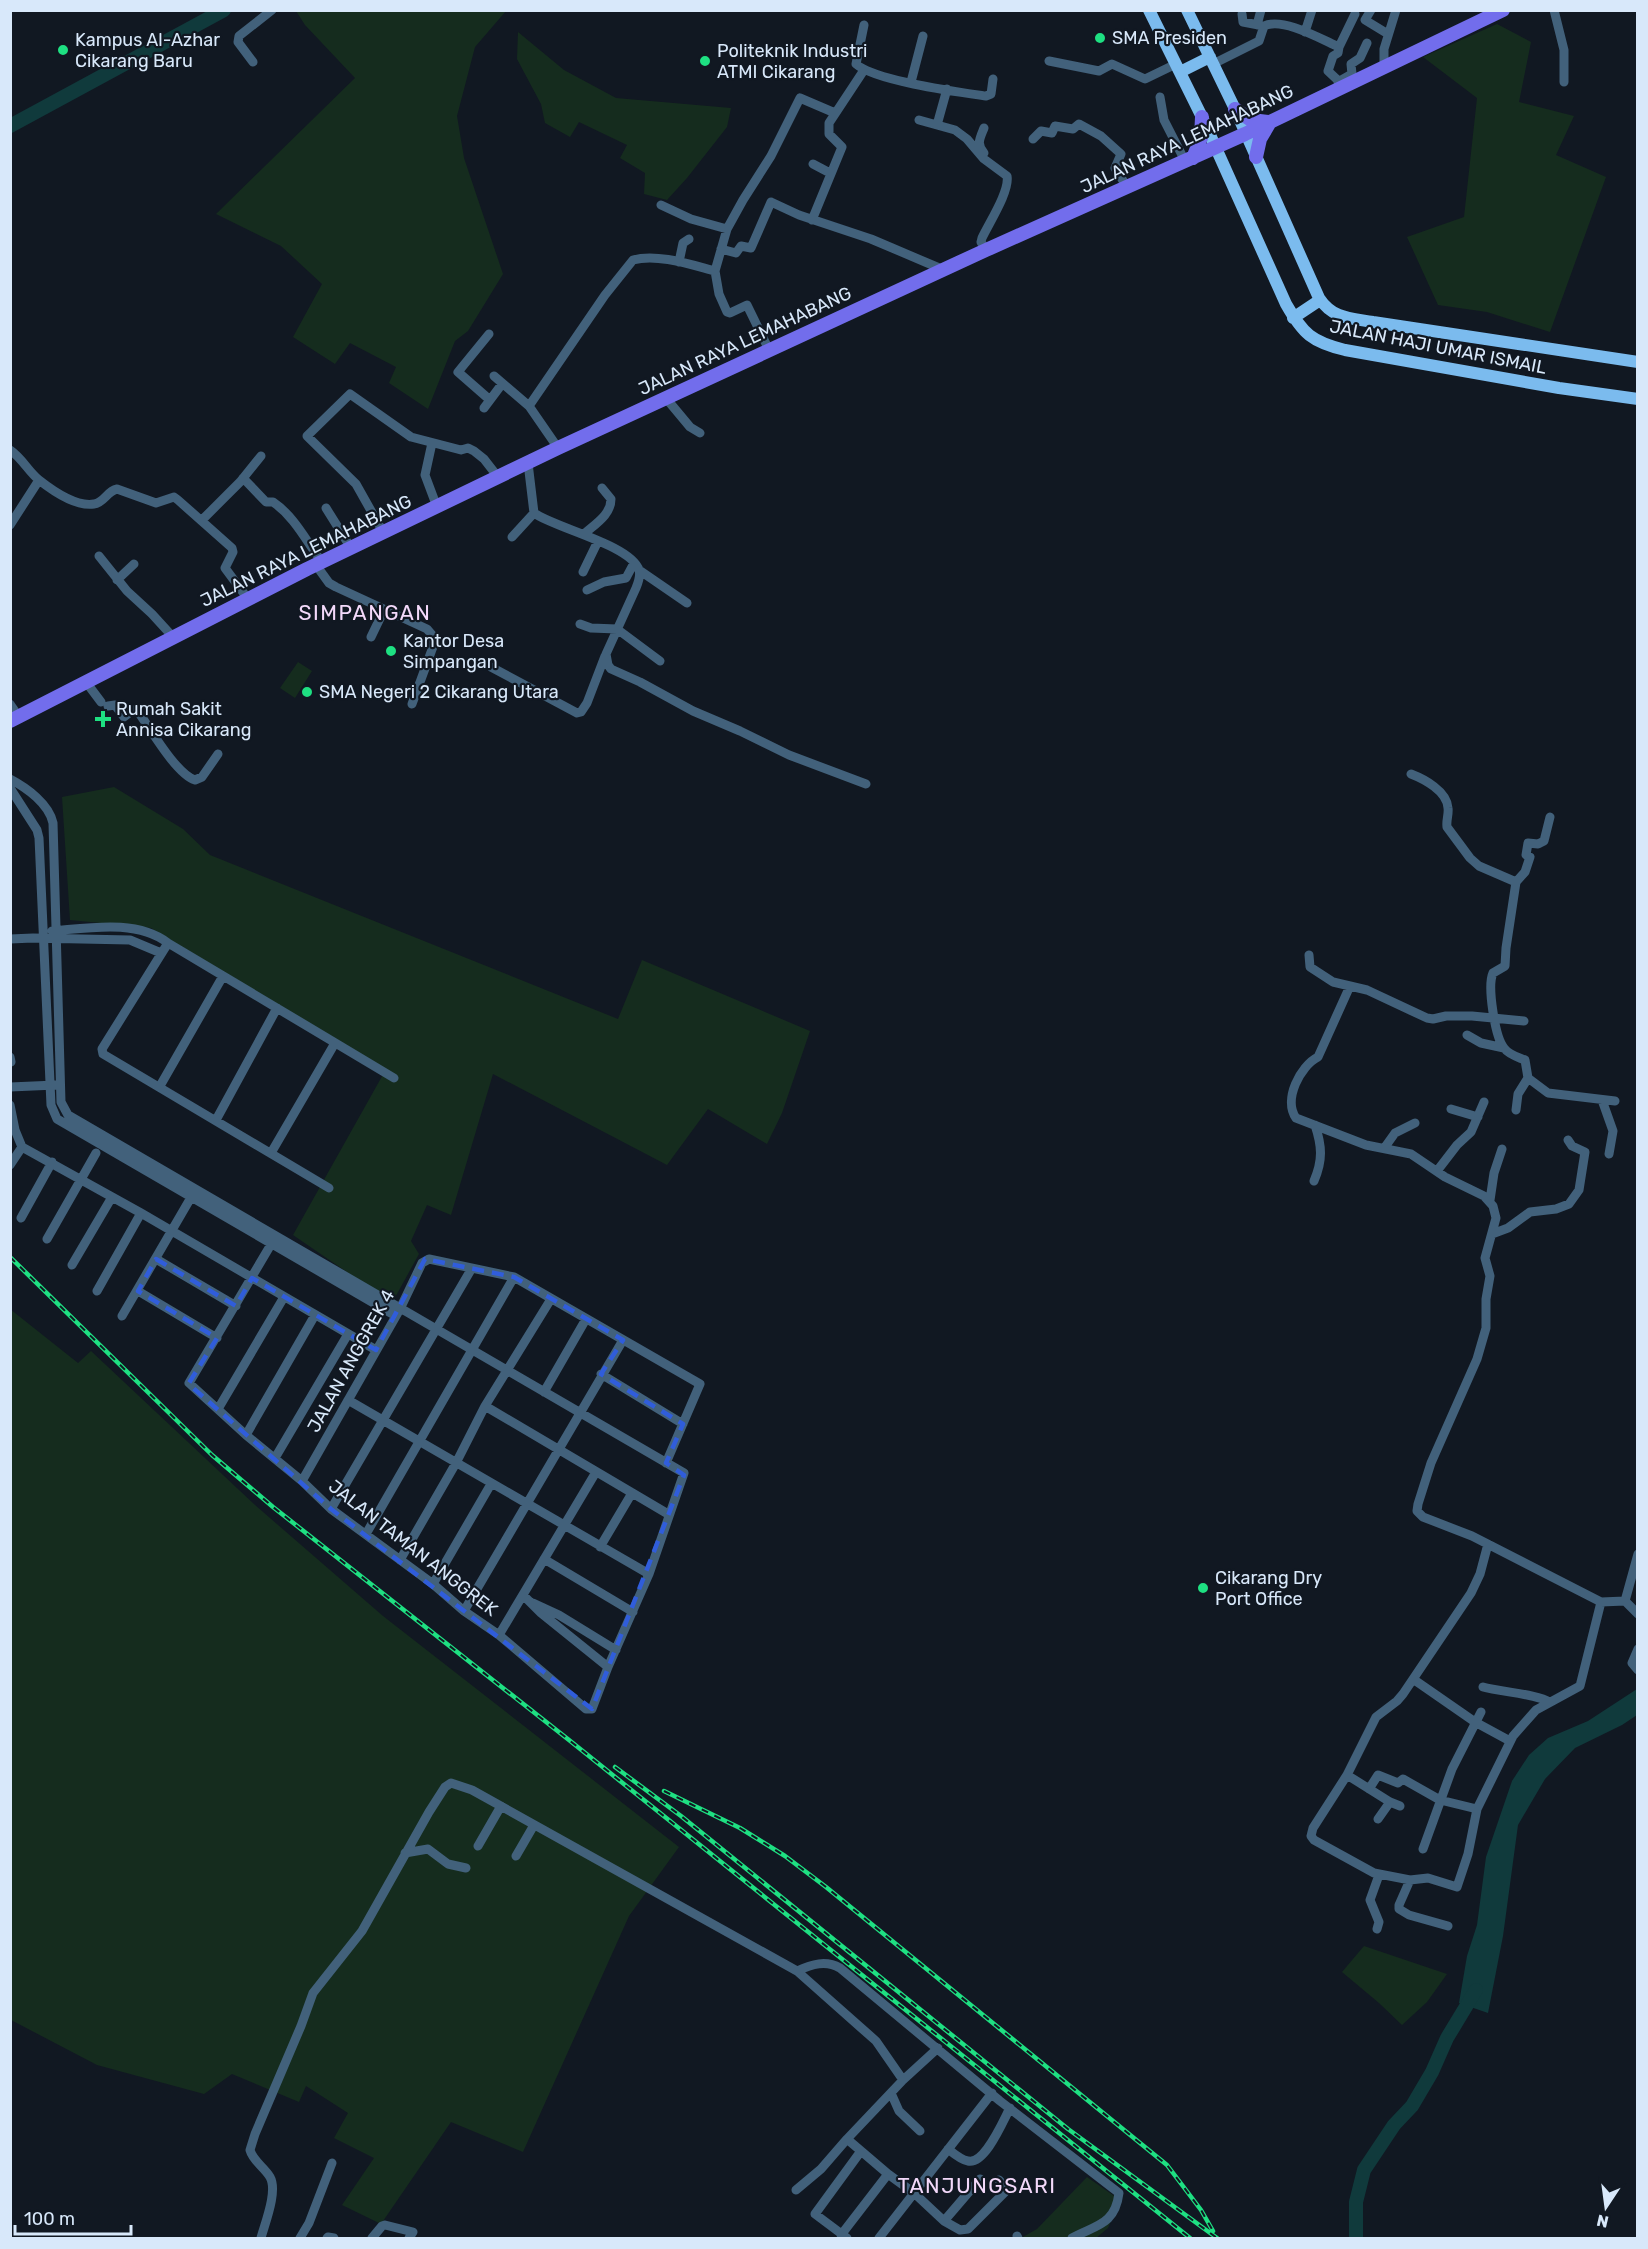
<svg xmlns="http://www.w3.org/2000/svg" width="1648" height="2249" font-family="Rubik,sans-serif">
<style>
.green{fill:#152c1e}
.water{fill:#103a3c}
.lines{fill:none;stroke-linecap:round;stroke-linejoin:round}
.river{stroke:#103a3c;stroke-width:14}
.minor{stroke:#42617b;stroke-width:9}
.secondary{stroke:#7bbbee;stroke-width:12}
.primary{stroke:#726dec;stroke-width:14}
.rail-casing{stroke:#1ee082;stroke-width:4.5}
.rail{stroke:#111822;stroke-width:2;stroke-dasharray:7;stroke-linecap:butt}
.marked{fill:none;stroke:#305ddb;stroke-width:4.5;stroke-dasharray:12 8;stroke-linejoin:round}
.poi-dot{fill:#1ee082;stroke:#111822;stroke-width:2}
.labels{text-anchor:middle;stroke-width:4.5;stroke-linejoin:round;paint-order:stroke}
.poi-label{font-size:18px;fill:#d8e8fa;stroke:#111822;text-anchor:start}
.street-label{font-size:18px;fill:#d8e8fa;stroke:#111822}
.quarter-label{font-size:21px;letter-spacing:1.5px;fill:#f3d9fa;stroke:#111822}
</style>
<rect width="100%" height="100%" fill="#111822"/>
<path class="green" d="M 296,11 L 506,11 L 475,47 L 457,116 L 464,158 L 503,274 L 468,331 L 455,341 L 428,409 L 389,383 L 396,367 L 350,343 L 335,364 L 293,337 L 322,284 L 281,246 L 216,214 L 355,78 L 305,25 Z
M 1497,24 L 1531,42 L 1519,102 L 1574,116 L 1556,155 L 1606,177 L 1550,332 L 1487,312 L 1438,305 L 1407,237 L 1464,217 L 1477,98 L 1423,57 Z
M 518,32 L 564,70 L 616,98 L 731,108 L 727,127 L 687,178 L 667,200 L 644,194 L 645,173 L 620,158 L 627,145 L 579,122 L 570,137 L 545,123 L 541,104 L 517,59 Z
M 298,662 L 312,671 L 295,698 L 280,688 Z
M 114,787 L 183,829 L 210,855 L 618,1019 L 642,960 L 810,1031 L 782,1113 L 767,1144 L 708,1109 L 667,1165 L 493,1074 L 451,1215 L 427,1205 L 411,1241 L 419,1254 L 392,1303 L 293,1235 L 385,1071 L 151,928 L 70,920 L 62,797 Z
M 10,1309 L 78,1363 L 91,1351 L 255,1505 L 383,1616 L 679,1847 L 629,1916 L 523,2152 L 451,2122 L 381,2224 L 342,2205 L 374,2158 L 334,2138 L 348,2113 L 306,2086 L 299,2102 L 232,2074 L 204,2094 L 97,2065 L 11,2020 Z
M 1364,1946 L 1447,1974 L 1427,2002 L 1402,2025 L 1379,2003 L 1342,1972 Z
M 1087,2177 L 1120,2200 L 1108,2228 L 1096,2238 L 1021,2238 L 1037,2229 Z"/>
<path class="water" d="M 1637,1689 L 1637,1715 L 1622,1725 L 1575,1748 L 1545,1779 L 1518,1825 L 1503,1936 L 1488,2013 L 1459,2003 L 1467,1956 L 1477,1925 L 1486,1857 L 1512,1781 L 1529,1755 L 1548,1738 L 1588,1721 Z"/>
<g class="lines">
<path class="river" d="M 10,126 L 224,10
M 1356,2238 L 1356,2202 L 1364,2170 L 1394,2125 L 1412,2106 L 1432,2072 L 1447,2038 L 1476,1990"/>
<path class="minor" d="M 1371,10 L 1365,20 L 1388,34
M 1554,10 L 1564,50 L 1564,82
M 1242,14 L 1243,22 L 1264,26
M 864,25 L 856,64 C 875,81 958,92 986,96 L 991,94 L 993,79
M 1257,25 L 1261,10
M 1305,32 L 1312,10
M 1339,47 L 1355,14
M 1049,61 L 1099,71 L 1112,64 L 1145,79 L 1176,64
M 253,62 L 238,42 L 239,36 L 272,10
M 1213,64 L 1259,41 L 1264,26 C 1283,17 1321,39 1339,47 L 1338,53 L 1333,56 L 1328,71 L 1345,87
M 1384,68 L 1384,49 L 1396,10
M 911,82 L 923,36
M 1338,82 L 1352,74 L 1351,64 L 1360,58 L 1367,43
M 1160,97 L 1164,120 L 1185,161
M 919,120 L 955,130 L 967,139 L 984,159 L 1007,176 C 1010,191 989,223 982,238 L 981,242 L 986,250
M 937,125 L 947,89
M 1033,139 L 1041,131 L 1052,133 L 1055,126 L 1073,129 L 1079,124 L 1101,136 L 1121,154 L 1115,168 L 1127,187
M 984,153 C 976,144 980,138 984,128
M 813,164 L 830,173
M 661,205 L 691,219 L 727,229
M 812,220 L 842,147 L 829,134 L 829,123 L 864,70
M 721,249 L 736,253 L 741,246 L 751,248 L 771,202 L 799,215 L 871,239 L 944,270
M 679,262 L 683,243 L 689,239
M 715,271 L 719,294 L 727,312 L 730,313 L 747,305 L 769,350
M 489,334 L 458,372 L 490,400
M 494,376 L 529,406 L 558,448
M 665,397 L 690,427 L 700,433
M 529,406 L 605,295 L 633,260 C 657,253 692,265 715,271 L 727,229 L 743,200 L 771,156 L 800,98 L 835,113
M 484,408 L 502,384
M 432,443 L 425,475 L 437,507
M 10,450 C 22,458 28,471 39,480 C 53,491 76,507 94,504 C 104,503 107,491 117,489 L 156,503 L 174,497 L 178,500 L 232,548 L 233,552 L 225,568 L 248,599
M 528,463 L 534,513 C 555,528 631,545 639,570 C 641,576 638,583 636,588 L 606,654 L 608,665 L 611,669 L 640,682 L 693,711 L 740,731 L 789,755 L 866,784
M 243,478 L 266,502 L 273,502 C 295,517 306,541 322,562
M 326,508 L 351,548
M 202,520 L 240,482 L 261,456
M 10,525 L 39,480
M 383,532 L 356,484 L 307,436 L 350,394 L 411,437 L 461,450 L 468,448 L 474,451 L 484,459 L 498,477
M 584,534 C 595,524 611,515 611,499 L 602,488
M 512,537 L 534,513
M 99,556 L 127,591 L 152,614 L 173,637
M 316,565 L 329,583 L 336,587 L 427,629 L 433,636 L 434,644 L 412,704
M 639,570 L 687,603
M 583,572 L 598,541
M 117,580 L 134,564
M 587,590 L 604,582 L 626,578 L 634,563
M 580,624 L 591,628 L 617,629 L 660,661
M 371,637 L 384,610
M 491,667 L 577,713 L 581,712 L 587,703 L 605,656
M 86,682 L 101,702
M 10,704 L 19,717
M 108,706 L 115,705 L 124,717 L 133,710 L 137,710 C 150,728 176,774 195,780 L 202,777 L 218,754
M 1411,774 C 1424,779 1447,791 1448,808 C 1449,814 1446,820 1447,827 L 1470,858 L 1479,866 L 1516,882 L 1506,948 L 1505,966 L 1493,973 C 1487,986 1495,1037 1504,1048 C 1509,1055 1518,1057 1525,1060 L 1528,1078 L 1548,1093 L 1615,1101
M 10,779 C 27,788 49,804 53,823 L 61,1102 L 68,1115 L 684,1473 L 649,1574 L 608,1667 L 592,1709 L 586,1709 L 499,1635 L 464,1611 L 433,1584 L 331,1509 L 302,1481 L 246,1435 L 189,1383 L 276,1236
M 10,788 L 37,830 L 39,838 L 51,1105 L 57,1119 L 396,1316
M 1516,882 L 1525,872 L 1530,857 L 1526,855 L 1528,843 L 1538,844 L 1544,841 L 1550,817
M 52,931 C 89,928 137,919 168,943
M 10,939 L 33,938 L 130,940 L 161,953
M 1309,955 L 1310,967 L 1333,982 L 1367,990 L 1427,1018 L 1433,1019 L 1446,1016 L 1472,1016 L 1524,1021
M 1350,986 L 1318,1057 C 1300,1066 1283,1100 1296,1118 L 1366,1145 L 1411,1154 L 1445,1177 L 1484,1196 L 1493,1206 L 1496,1218 L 1485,1258 L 1490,1276 L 1486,1299 L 1486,1328 L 1477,1359 L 1431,1463 L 1418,1504 L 1417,1511 L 1423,1517 L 1472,1536 L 1601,1602 L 1625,1601 L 1638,1614
M 1467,1035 L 1481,1043 L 1504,1048
M 10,1057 L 11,1062
M 160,1086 L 223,976
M 10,1087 L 56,1085
M 1602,1100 L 1613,1131 L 1609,1154
M 10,1105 L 15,1130 L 22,1147 L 141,1213 L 376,1350
M 1451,1109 L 1478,1117
M 1516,1110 L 1518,1094 L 1528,1078
M 216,1120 L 277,1008
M 1385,1147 L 1395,1133 L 1415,1123
M 271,1153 L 335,1043
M 10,1165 L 22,1147
M 1437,1171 L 1457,1145 L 1471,1132 L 1484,1102
M 1314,1181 C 1323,1160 1322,1146 1315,1125
M 329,1188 L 103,1054 L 102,1049 L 168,943 L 394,1078
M 1490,1200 L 1494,1173 L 1502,1149
M 21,1218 L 52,1162
M 1492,1234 L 1508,1228 L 1530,1212 L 1556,1209 L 1569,1204 L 1579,1190 L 1585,1152 L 1572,1146 L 1568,1140
M 47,1239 L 96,1153
M 156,1259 L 236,1306
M 72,1265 L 112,1197
M 97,1291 L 141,1213
M 138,1291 L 217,1338
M 122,1316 L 193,1194
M 601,1374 L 683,1424
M 544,1392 L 586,1319
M 348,1400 L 649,1574
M 485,1406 L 668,1514
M 218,1409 L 284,1297
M 246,1435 L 315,1315
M 275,1458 L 348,1334
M 302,1481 L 400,1309 L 422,1263 L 429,1259 L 514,1277 L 700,1384 L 666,1463
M 331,1509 L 472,1268
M 366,1534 L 514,1277
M 1488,1544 L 1480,1574 L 1471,1593 L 1403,1694 L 1397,1701 L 1376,1717 L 1347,1775 L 1313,1828 L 1311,1836 L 1314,1840 L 1374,1873 L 1410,1880 L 1428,1878 L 1457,1887 L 1468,1854 L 1477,1809 L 1513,1736 L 1536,1710 L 1580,1686 L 1601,1602
M 600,1547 L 632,1493
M 544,1559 L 633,1612
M 400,1560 L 456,1463 L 485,1406 L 551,1299
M 433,1584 L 491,1484
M 523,1595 L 541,1613 L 608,1667
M 1625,1601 L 1638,1554
M 533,1603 L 559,1615 L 616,1650
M 464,1611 L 623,1340
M 499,1635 L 596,1472
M 1638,1649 L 1632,1663 L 1638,1670
M 1413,1679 L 1475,1722 L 1510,1741
M 1483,1687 C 1500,1692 1538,1694 1549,1702
M 1347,1775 L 1390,1802 L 1400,1806
M 1369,1789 L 1378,1775 L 1398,1783 L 1403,1779 L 1440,1800 L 1477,1809
M 1378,1819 L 1390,1802
M 478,1846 L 501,1806
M 1423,1849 L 1452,1769 L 1481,1712
M 405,1853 L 428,1849 L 448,1864 L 466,1868
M 516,1856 L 534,1825
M 1410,1880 L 1399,1905 L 1399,1909 L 1409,1915 L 1448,1926
M 1377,1929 L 1379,1922 L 1370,1900 L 1379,1875
M 797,1971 L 876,2041 L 903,2080
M 891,2093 L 899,2111 L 920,2131
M 948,2149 C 953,2153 961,2160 968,2161 C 985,2165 1003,2121 1010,2108
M 888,2174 L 847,2139 L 903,2080 L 938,2048
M 796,2190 L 821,2169 L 847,2139
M 944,2221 L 980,2179
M 841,2235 L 888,2174 L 914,2193 L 944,2221 L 960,2230 L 968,2229 L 1005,2192 L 1006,2188 L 999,2180
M 1017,2236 L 1018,2238
M 261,2238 C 265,2223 278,2191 270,2177 C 264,2167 253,2161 250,2150 L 255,2134 L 301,2026 L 313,1993 L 362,1931 L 429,1812 L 445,1787 L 451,1783 L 472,1790 L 797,1971 C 812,1964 826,1960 840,1968 L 1000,2101 L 1119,2193 C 1115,2225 1096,2225 1072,2238
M 300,2238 L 309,2223 L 332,2163
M 327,2238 L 328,2237 L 334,2238
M 372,2238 L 382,2226 L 385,2225 L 413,2232 L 409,2238
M 847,2238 L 815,2214 L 861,2151
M 879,2238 L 992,2093"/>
<path class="secondary" d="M 1149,10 L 1202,117 L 1286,304 C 1303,334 1312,342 1345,350 L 1559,388 L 1638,399
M 1187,10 L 1235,109 L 1319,298 C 1333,319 1350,318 1373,322 L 1638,362
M 1180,72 L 1210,57
M 1293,318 L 1320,300"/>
<path class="primary" d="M 1235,109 L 1251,120 L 1268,122
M 1256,157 L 1260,139 L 1270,122
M 1193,158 L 1201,138 L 1202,117
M 10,721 L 307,569 L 558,448 L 986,250 L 1245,134 L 1503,10"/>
<g class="rail-casing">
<path id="rail" d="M 10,1257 L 212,1455 L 273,1507 L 569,1740 L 1190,2238
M 615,1767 L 681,1816 L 1068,2129 L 1217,2238
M 664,1791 L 740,1828 L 785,1856 L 826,1887 L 1167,2165 L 1201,2210 L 1213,2231"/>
</g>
<use href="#rail" class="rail"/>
</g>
<path class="marked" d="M 156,1259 L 236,1306 L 252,1278 L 376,1350 L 425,1259 L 514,1277 L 623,1340 L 601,1374 L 683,1424 L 666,1463 L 684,1475 L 592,1709 L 331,1509 L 192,1387 L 189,1383 L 217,1338 L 138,1291 Z"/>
<g class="poi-dot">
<circle cx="1100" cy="38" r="6"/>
<circle cx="63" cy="50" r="6"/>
<circle cx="705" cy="61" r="6"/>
<circle cx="391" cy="651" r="6"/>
<circle cx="307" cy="692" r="6"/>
<path d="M100 710h6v6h6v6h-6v6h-6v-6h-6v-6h6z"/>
<circle cx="1203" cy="1588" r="6"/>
</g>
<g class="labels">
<g class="poi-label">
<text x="1112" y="44">SMA Presiden</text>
<text x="75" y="46">Kampus Al-Azhar<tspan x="75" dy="21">Cikarang Baru</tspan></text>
<text x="717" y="57">Politeknik Industri<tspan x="717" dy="21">ATMI Cikarang</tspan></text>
<text x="403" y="647">Kantor Desa<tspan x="403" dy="21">Simpangan</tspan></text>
<text x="319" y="698">SMA Negeri 2 Cikarang Utara</text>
<text x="116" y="715">Rumah Sakit<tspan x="116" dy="21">Annisa Cikarang</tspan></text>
<text x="1215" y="1584">Cikarang Dry<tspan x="1215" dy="21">Port Office</tspan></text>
</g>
<g class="street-label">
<text transform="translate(1187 139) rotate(-25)" y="6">JALAN RAYA LEMAHABANG</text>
<text transform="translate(745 341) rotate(-25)" y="6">JALAN RAYA LEMAHABANG</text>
<text transform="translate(1438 347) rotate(11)" y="6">JALAN HAJI UMAR ISMAIL</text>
<text transform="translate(306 551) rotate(-26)" y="6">JALAN RAYA LEMAHABANG</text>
<text transform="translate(351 1361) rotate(-61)" y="6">JALAN ANGGREK 4</text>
<text transform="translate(413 1548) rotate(38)" y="6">JALAN TAMAN ANGGREK</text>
</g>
<g class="quarter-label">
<text x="365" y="620">SIMPANGAN</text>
<text x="977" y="2193">TANJUNGSARI</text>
</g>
</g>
<rect width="1648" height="2249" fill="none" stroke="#d8e8fa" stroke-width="24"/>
<g transform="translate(1606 2207) rotate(193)" stroke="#111822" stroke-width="4.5" paint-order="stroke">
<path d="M0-4.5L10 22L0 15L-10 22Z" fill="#d8e8fa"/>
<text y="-9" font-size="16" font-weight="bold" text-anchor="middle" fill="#d8e8fa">N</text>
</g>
<path d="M15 2225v9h116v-9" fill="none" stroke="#d8e8fa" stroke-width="3"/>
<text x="24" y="2225" font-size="18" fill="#d8e8fa" stroke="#111822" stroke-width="4.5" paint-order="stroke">100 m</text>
</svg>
